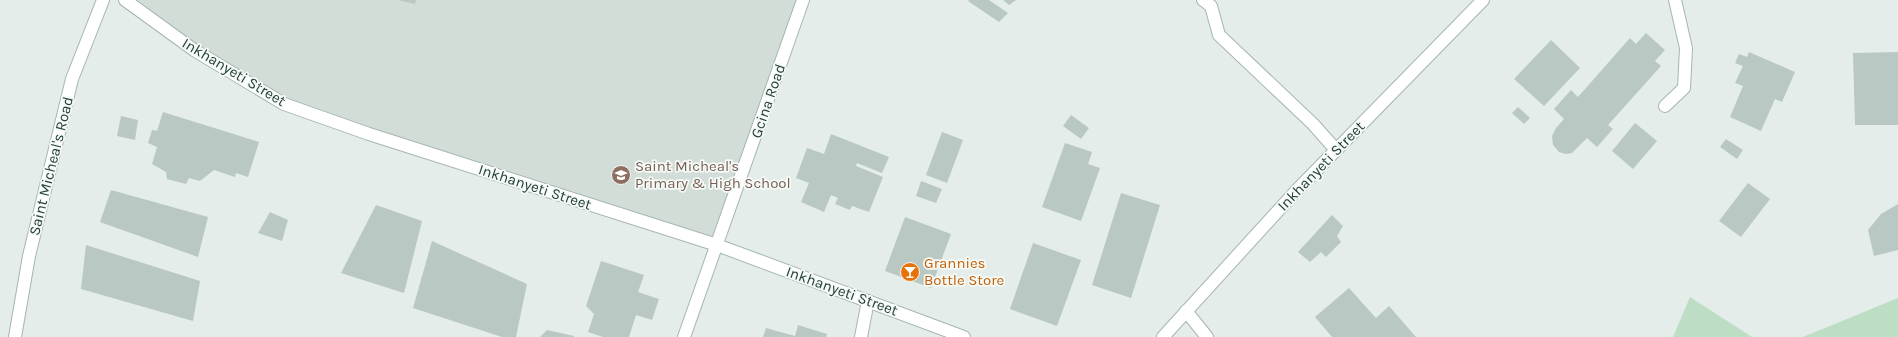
<svg xmlns="http://www.w3.org/2000/svg" width="1898" height="337" font-family="Karla,sans-serif">
<style>
.built{fill:#d2ddd8}
.green{fill:#bddec5}
.building{fill:#b9c8c2}
.lines{fill:none;stroke-linecap:round;stroke-linejoin:round}
.minor-casing{stroke:#a6b5b0;stroke-width:14}
.tertiary-casing{stroke:#a6b5b0;stroke-width:14}
.minor{stroke:#fff;stroke-width:12}
.tertiary{stroke:#fff;stroke-width:12}
.labels{text-anchor:middle;stroke-width:3.5;stroke-linejoin:round;paint-order:stroke}
.street-label{font-size:15px;fill:#233f37;stroke:#f5faf7}
.education-label{font-size:15px;fill:#785e54;stroke:#f5faf7;text-anchor:start}
.food-label{font-size:15px;fill:#c56008;stroke:#f5faf7;text-anchor:start}
</style>
<rect width="100%" height="100%" fill="#e4ede9"/>
<path class="built" d="M 127,0 L 803,0 L 717,245 L 284,104 Z"/>
<path class="green" d="M 1690,297 L 1752,337 L 1673,337 Z
M 1898,298 L 1898,337 L 1803,337 Z"/>
<path class="building" d="M 398,0 L 416,0 L 415,4 Z
M 969,0 L 989,0 L 1008,13 L 999,22 L 968,1 Z
M 1003,0 L 1016,0 L 1009,5 Z
M 1646,33 L 1665,50 L 1655,61 L 1661,66 L 1608,125 L 1613,129 L 1597,147 L 1587,138 L 1572,153 L 1566,154 L 1559,152 L 1553,145 L 1552,136 L 1556,128 L 1564,119 L 1554,109 L 1571,90 L 1578,97 L 1630,38 L 1636,44 Z
M 1551,40 L 1580,68 L 1544,106 L 1514,79 Z
M 1749,52 L 1795,72 L 1782,102 L 1775,99 L 1761,131 L 1730,117 L 1743,86 L 1735,83 L 1743,66 L 1735,63 L 1739,54 L 1747,57 Z
M 1898,52 L 1898,125 L 1855,125 L 1853,53 Z
M 1518,107 L 1530,118 L 1524,124 L 1512,113 Z
M 163,112 L 259,142 L 248,177 L 236,173 L 235,177 L 214,170 L 200,181 L 189,178 L 186,184 L 167,179 L 166,172 L 152,164 L 157,147 L 148,143 L 152,130 L 157,131 Z
M 1071,115 L 1089,128 L 1081,139 L 1063,126 Z
M 121,116 L 138,120 L 135,140 L 117,136 Z
M 1635,123 L 1657,141 L 1633,169 L 1612,151 Z
M 942,132 L 963,140 L 947,183 L 926,175 Z
M 831,134 L 889,157 L 882,173 L 857,163 L 856,166 L 883,177 L 869,212 L 852,206 L 850,210 L 835,204 L 838,198 L 831,195 L 824,212 L 801,202 L 809,183 L 796,178 L 807,148 L 824,154 Z
M 1726,139 L 1743,150 L 1737,159 L 1720,147 Z
M 1065,143 L 1092,152 L 1088,164 L 1100,168 L 1081,221 L 1042,207 Z
M 921,181 L 942,189 L 936,203 L 916,196 Z
M 1748,183 L 1770,199 L 1741,237 L 1719,221 Z
M 111,190 L 208,217 L 198,257 L 100,222 Z
M 1121,193 L 1160,205 L 1131,298 L 1092,285 Z
M 1898,204 L 1898,250 L 1874,256 L 1868,230 L 1881,214 Z
M 376,205 L 422,221 L 404,293 L 341,273 Z
M 270,212 L 288,220 L 282,241 L 258,233 Z
M 1332,215 L 1343,226 L 1337,236 L 1341,242 L 1326,257 L 1321,252 L 1310,262 L 1298,252 Z
M 905,217 L 951,234 L 931,288 L 885,271 Z
M 432,241 L 527,284 L 516,337 L 502,337 L 413,308 Z
M 1033,243 L 1081,260 L 1057,326 L 1010,309 Z
M 86,245 L 200,281 L 193,321 L 81,289 Z
M 601,261 L 644,275 L 638,292 L 659,299 L 652,320 L 636,315 L 629,337 L 603,337 L 588,332 L 594,314 L 586,306 Z
M 1349,288 L 1376,318 L 1389,306 L 1416,337 L 1332,337 L 1315,317 Z
M 798,325 L 827,334 L 826,337 L 763,337 L 766,328 L 795,336 Z
M 547,330 L 574,336 L 574,337 L 540,337 Z"/>
<g class="lines">
<g class="minor-casing">
<path id="minor" d="M 1203,0 L 1211,6 L 1219,35 L 1313,124 L 1336,150
M 1665,106 L 1684,88 L 1686,48 L 1675,0
M 1186,311 L 1207,337
M 684,337 L 803,0
M 861,337 L 868,301"/>
</g>
<g class="tertiary-casing">
<path id="tertiary" d="M 125,0 L 194,50 L 284,104 L 369,134 L 717,245 L 964,337
M 15,337 L 29,256 L 72,79 L 103,0
M 1163,337 L 1296,191 L 1483,0"/>
</g>
<use href="#minor" class="minor"/>
<use href="#tertiary" class="tertiary"/>
</g>
<defs>
<g id="school-disc" transform="scale(1)"><circle r="9.5" fill="#8d6e63" stroke="#f5faf7"/><path d="M0-5L7-2L0 1L-7-2ZM-4 1L0 2.5L4 1V4Q0 6-4 4Z" fill="#fff"/></g>
<g id="bar-disc" transform="scale(1)"><circle r="9.5" fill="#e8710a" stroke="#f5faf7"/><path d="M-6-5H6L.8 .8V4.5H3.5V6h-7V4.5H-.8V.8Z" fill="#fff"/></g>
</defs>
<g fill-rule="evenodd">
<use href="#school-disc" x="621" y="175"/>
<use href="#bar-disc" x="910" y="272"/>
</g>
<g class="labels">
<g class="street-label">
<text transform="translate(234 72) rotate(31)" y="5">Inkhanyeti Street</text>
<text transform="translate(768 101) rotate(-71)" y="5">Gcina Road</text>
<text transform="translate(51 166) rotate(-76)" y="5">Saint Micheal's Road</text>
<text transform="translate(1321 166) rotate(-46)" y="5">Inkhanyeti Street</text>
<text transform="translate(535 187) rotate(18)" y="5">Inkhanyeti Street</text>
<text transform="translate(842 291) rotate(20)" y="5">Inkhanyeti Street</text>
</g>
<g class="education-label">
<text x="635" y="171">Saint Micheal's<tspan x="635" dy="17">Primary &amp; High School</tspan></text>
</g>
<g class="food-label">
<text x="924" y="268">Grannies<tspan x="924" dy="17">Bottle Store</tspan></text>
</g>
</g>
</svg>
